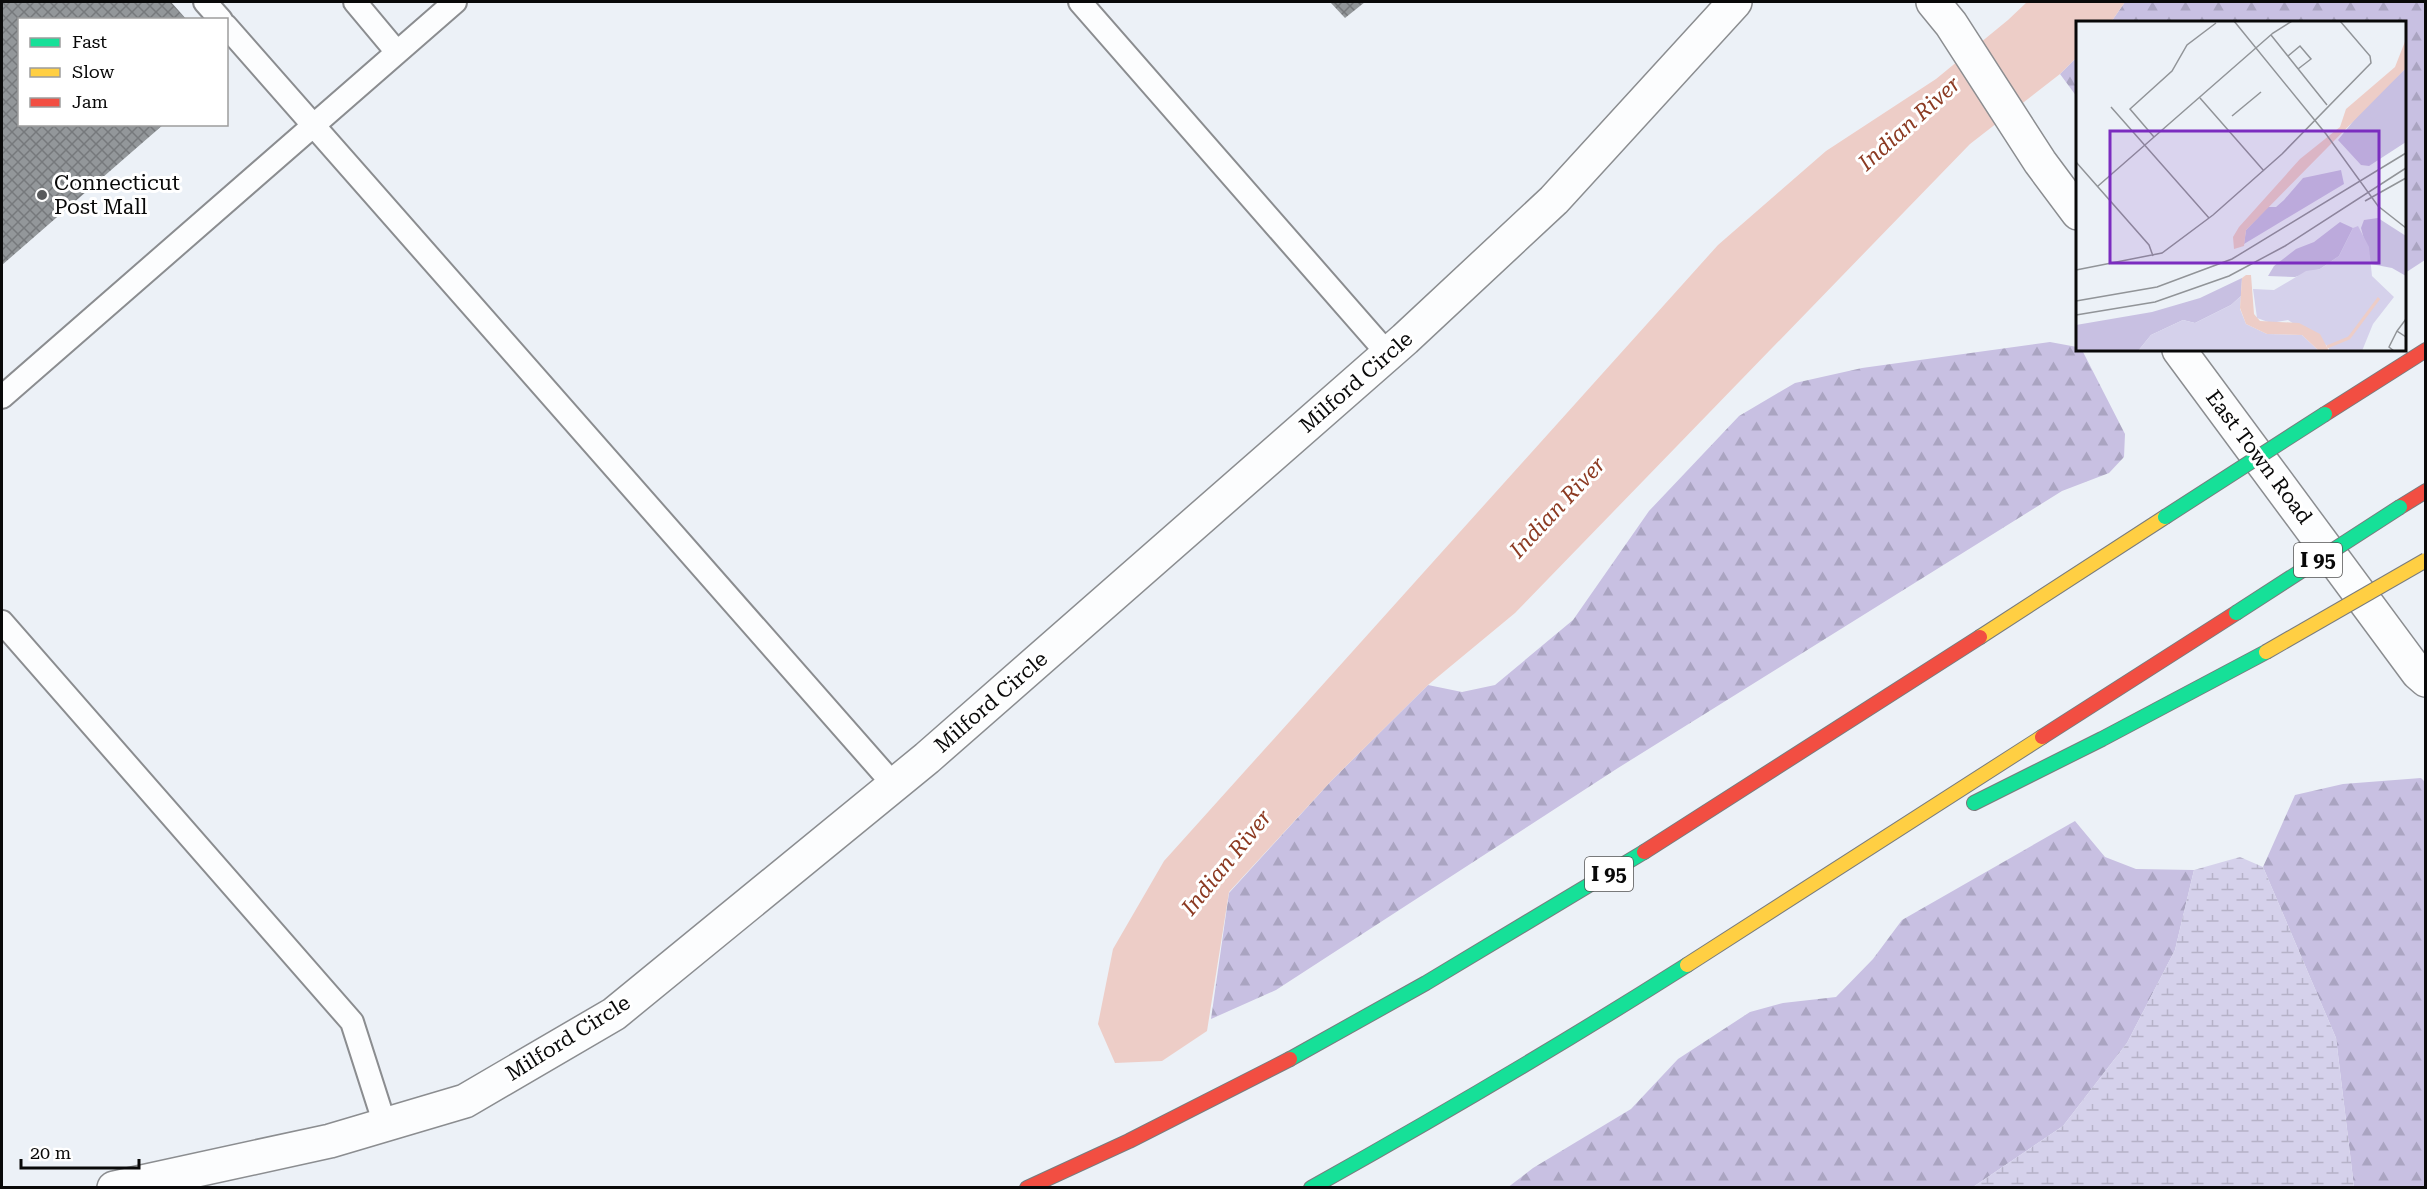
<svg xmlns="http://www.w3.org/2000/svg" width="2427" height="1189" font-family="'Roboto Serif',serif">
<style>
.forest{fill:url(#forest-firs)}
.wetland{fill:url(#wetland-marsh)}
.water{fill:#edcdc7}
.building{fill:url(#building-cross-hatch)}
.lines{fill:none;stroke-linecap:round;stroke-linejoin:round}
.lane-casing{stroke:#8b8d90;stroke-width:26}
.street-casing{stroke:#8b8d90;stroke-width:36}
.fast-casing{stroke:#787b7d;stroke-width:16}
.slow-casing{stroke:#787b7d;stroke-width:16}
.jam-casing{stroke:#787b7d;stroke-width:16}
.lane{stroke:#fcfdfe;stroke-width:22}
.street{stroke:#fcfdfe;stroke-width:33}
.fast{stroke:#16e098;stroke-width:14}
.slow{stroke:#ffcf43;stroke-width:14}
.jam{stroke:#f24e42;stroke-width:14}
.fast-bridge-casing{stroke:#787b7d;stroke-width:16;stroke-linecap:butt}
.slow-bridge-casing{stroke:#787b7d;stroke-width:16;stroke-linecap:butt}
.fast-bridge{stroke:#16e098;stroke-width:14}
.slow-bridge{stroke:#ffcf43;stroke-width:14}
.poi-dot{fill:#585a5c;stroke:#fff;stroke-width:2}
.labels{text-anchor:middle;stroke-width:6;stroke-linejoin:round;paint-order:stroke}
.shield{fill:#fff;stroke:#535353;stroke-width:1.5}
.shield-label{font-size:20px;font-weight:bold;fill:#090909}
.poi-label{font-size:21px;fill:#090909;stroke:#fff;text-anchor:start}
.street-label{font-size:21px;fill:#090909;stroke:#fff}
.water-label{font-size:22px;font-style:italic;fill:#8c3a22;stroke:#fff}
.inset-river{fill:none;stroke:#edcdc7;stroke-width:3}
.inset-road{fill:none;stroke:#919498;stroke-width:1.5}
.view{fill:#7b2cbf;fill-opacity:0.15;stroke:#7b2cbf;stroke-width:3}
.inset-edge{fill:none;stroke:#090909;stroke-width:3}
</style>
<defs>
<pattern id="forest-firs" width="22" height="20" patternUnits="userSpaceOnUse" patternTransform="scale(1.5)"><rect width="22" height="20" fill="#c8c0e2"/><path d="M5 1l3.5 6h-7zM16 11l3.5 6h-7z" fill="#aaa4c1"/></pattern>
<pattern id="wetland-marsh" width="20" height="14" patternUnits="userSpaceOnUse" patternTransform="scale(1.5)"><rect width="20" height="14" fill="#d5d1eb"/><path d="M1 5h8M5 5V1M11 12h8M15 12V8" fill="none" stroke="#b6b2c8"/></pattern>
<pattern id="building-cross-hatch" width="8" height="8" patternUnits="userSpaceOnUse" patternTransform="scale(1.5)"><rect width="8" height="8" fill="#93979a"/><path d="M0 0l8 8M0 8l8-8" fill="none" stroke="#76797c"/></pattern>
</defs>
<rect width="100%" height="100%" fill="#ecf1f7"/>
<path class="forest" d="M 2125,2 L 2425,2 L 2425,260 L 2405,273 L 2404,22 L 2111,22 Z
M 2077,57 L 2077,97 L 2060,74 Z
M 2050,342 L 2077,347 L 2078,350 L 2082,350 L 2125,434 L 2124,457 L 2109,473 L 2062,491 L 1618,768 L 1276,990 L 1211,1019 L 1229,893 L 1332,780 L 1428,685 L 1462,692 L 1495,685 L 1573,620 L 1649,511 L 1739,416 L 1795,383 L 1862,368 Z
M 2421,778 L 2425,782 L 2425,1187 L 2354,1187 L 2336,1038 L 2263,867 L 2295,795 L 2343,784 Z
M 2075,821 L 2105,857 L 2136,869 L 2194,870 L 2175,950 L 2127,1043 L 2063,1126 L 1973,1187 L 1507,1188 L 1533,1168 L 1631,1109 L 1678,1059 L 1750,1012 L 1783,1003 L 1836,997 L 1873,959 L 1902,920 Z"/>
<path class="wetland" d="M 2240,857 L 2263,867 L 2336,1038 L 2354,1187 L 1973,1187 L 2063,1126 L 2127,1043 L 2175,950 L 2194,870 Z"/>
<path class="water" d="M 2027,2 L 2125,2 L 2111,22 L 2078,22 L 2077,57 L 2060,74 L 1970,144 L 1515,613 L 1428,685 L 1332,780 L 1229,892 L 1207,1031 L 1162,1061 L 1115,1063 L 1098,1024 L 1113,949 L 1164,861 L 1718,245 L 1826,151 L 1936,79 L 2008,20 Z"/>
<path class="building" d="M 2,2 L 171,2 L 187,20 L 20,20 L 20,124 L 164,124 L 2,265 Z
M 1330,2 L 1365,2 L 1345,18 Z"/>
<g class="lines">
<g class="lane-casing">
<path id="lane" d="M 205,2 L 221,20
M 355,2 L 396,51
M 1080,2 L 1388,354
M 226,26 L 894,785
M 2,397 L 455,2
M 2,622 L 352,1022 L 385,1125"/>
</g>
<g class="street-casing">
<path id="street" d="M 1933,2 L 1951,24 L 2040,162 L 2078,213
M 2179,350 L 2418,673 L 2426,680
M 114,1188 L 330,1141 L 465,1101 L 614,1014 L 927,758 L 1405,339 L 1554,200 L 1735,2"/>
</g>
<g class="fast-casing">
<path id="fast" d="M 1974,803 L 2102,739 L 2266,652
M 1290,1059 L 1426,983 L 1644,852
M 1311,1188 C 1438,1117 1564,1043 1687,965"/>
</g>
<g class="slow-casing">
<path id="slow" d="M 1980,637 L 2165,517
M 1687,965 L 2042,737"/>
</g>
<g class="jam-casing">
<path id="jam" d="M 2325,414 L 2426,350
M 2400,507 L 2426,491
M 2042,737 L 2236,613
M 1644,852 L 1980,637
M 1027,1188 L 1129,1141 L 1290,1059"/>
</g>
<use href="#lane" class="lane"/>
<use href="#street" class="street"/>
<use href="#fast" class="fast"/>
<use href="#slow" class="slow"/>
<use href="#jam" class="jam"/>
<g class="fast-bridge-casing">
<path id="fast-bridge" d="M 2165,517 L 2325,414
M 2236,613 L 2400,507"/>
</g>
<g class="slow-bridge-casing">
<path id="slow-bridge" d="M 2266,652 L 2426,560"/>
</g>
<use href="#fast-bridge" class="fast-bridge"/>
<use href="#slow-bridge" class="slow-bridge"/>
</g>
<circle class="poi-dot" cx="42" cy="195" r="6"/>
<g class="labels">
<g class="shield">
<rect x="2294" y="543" width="48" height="34" rx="4.5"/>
<rect x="1585" y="857" width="48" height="34" rx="4.5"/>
</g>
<g class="shield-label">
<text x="2318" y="567">I 95</text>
<text x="1609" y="881">I 95</text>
</g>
<g class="poi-label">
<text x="54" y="190">Connecticut<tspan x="54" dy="24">Post Mall</tspan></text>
</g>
<g class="street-label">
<text transform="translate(1356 382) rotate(-41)" y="7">Milford Circle</text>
<text transform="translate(2259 457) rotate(53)" y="7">East Town Road</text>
<text transform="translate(991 702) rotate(-41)" y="7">Milford Circle</text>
<text transform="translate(568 1038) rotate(-32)" y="7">Milford Circle</text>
</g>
<g class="water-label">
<text transform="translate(1909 123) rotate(-42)" y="8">Indian River</text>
<text transform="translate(1557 507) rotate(-47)" y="8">Indian River</text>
<text transform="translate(1226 862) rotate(-51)" y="8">Indian River</text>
</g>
</g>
<g transform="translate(2076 21)">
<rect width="330" height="330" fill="#ecf1f7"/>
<path d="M 330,47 L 330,121 L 293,145 L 285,144 L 262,119 L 287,88 ZM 265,149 L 268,163 L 168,223 L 170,209 L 192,186 L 200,186 L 208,179 L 227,157 ZM 302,197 L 330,215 L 330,255 L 316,247 L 295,243 L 285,207 L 288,199 ZM 264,201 L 277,207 L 263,235 L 244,248 L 219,256 L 192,255 L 198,245 L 220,228 L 238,221 ZM 166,257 L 165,275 L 155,284 L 119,302 L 107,299 L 75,314 L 62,330 L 0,330 L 0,304 L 76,291 L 124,277 Z" fill="#c8c0e2"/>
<path d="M 282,205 L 293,226 L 296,255 L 318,276 L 297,303 L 286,330 L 253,330 L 253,326 L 212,299 L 195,302 L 181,297 L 177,268 L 198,269 L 230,250 L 244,248 L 263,235 L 277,207 ZM 165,275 L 164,288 L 170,303 L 191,313 L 226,314 L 243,330 L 62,330 L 75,314 L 107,299 L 119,302 L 155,284 Z" fill="#d5d1eb"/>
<path d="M 330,18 L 330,47 L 182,197 L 170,209 L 168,225 L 158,228 L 157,216 L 163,206 L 224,138 L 264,106 L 270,88 L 319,46 ZM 170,254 L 175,254 L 178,293 L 184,300 L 223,302 L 244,313 L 253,330 L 243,330 L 226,314 L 191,313 L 170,303 L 164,287 L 166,257 Z" fill="#edcdc7"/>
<path class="inset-river" d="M 251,326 L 273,317 L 303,277"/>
<path class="inset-road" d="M 158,0 L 250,113 L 302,185 L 330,207M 195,14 L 251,84M 212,35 L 224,25 L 235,38 L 222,48M 124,77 L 188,150M 35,86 L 133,197M 156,95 L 185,71M 78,116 L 54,88 L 96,50 L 111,24 L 140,2M 0,141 L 73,224 L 77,235M 22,165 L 197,12 L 216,0M 289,180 L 330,157M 0,249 L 86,232 L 137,194 L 206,133 L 295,42 L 294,35 L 264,0M 0,280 L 81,266 L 156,238 L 330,132M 0,294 L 79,281 L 153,255 L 209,225 L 330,147M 330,298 L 321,310 L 330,316M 318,330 L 313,326 L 321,310"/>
<path class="view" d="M 34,110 L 303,110 L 303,242 L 34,242 Z"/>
<rect width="330" height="330" class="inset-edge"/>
</g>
<rect width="2427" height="1189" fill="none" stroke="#090909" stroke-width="6"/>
<rect x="18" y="18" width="210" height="108" fill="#ffffff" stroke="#9d9d9d" stroke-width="1.5"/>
<rect x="30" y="38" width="30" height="9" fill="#16e098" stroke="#9d9d9d" stroke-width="1.5"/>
<text x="72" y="48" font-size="18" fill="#090909">Fast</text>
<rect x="30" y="68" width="30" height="9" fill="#ffcf43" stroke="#9d9d9d" stroke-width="1.5"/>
<text x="72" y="78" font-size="18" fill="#090909">Slow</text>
<rect x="30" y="98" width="30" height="9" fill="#f24e42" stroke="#9d9d9d" stroke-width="1.5"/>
<text x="72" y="108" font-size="18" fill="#090909">Jam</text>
<path d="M21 1159v9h118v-9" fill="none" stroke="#090909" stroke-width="3"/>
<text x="30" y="1159" font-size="18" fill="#090909" stroke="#ffffff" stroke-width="4.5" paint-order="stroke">20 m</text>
</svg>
